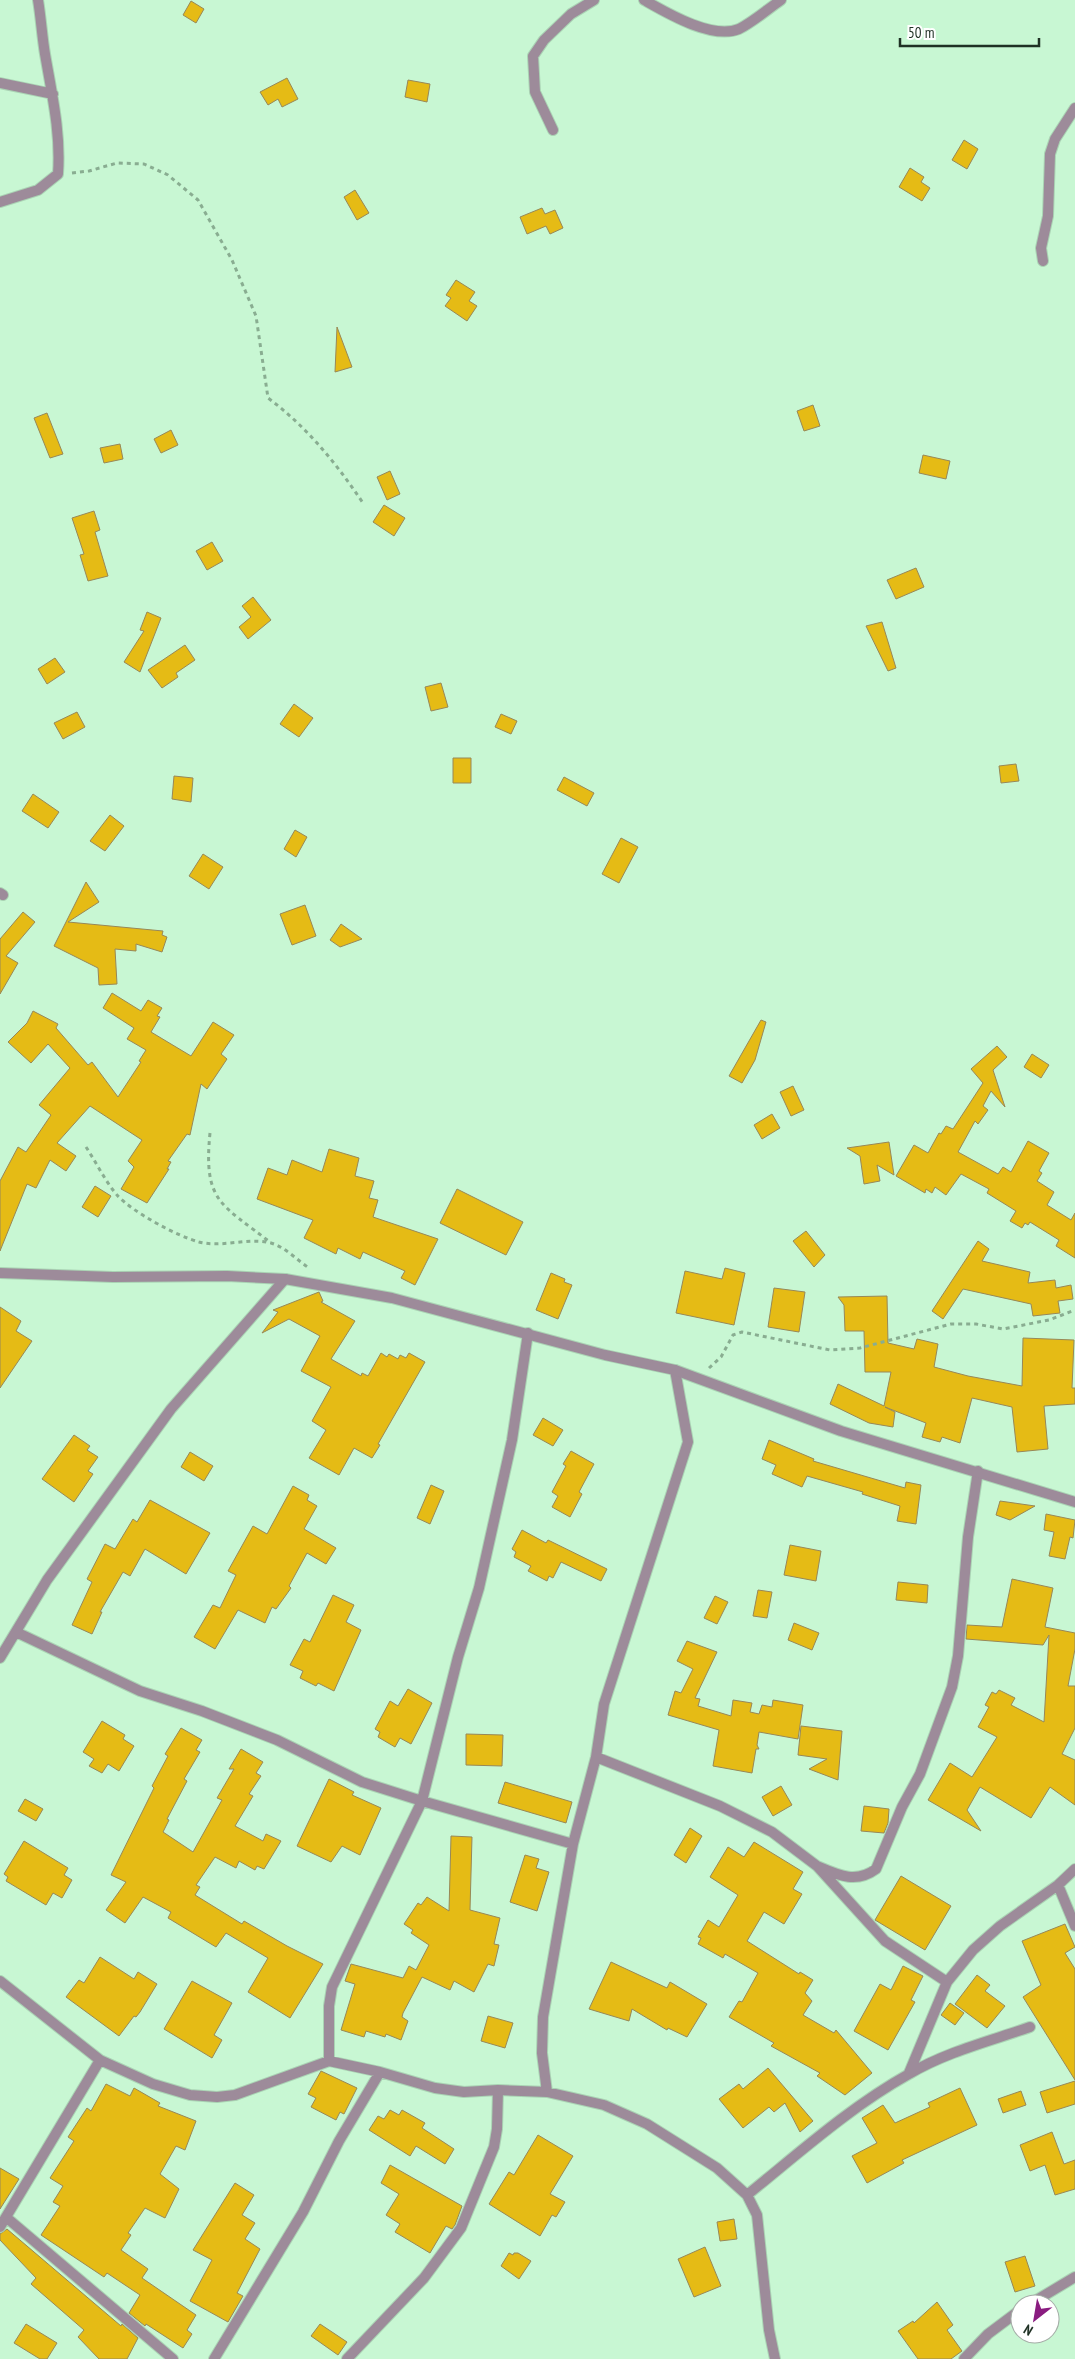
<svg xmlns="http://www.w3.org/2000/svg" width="1075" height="2359" font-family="'PT Sans Narrow',sans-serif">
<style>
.building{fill:#e5bb15;stroke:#978858}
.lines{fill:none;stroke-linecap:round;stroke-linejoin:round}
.minor-casing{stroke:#aad3b4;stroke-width:12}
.tertiary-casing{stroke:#aad3b4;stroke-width:12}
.path{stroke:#89ad91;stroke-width:3;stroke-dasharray:4 4;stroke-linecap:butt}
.minor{stroke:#9d8b9a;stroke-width:10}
.tertiary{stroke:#9d8b9a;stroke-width:10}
</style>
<rect width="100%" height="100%" fill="#c8f7d3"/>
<path class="building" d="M 191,1 L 204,9 L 196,23 L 183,15 Z
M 287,78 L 298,99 L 282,107 L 278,99 L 268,105 L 260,92 Z
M 408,80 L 430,84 L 427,102 L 405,97 Z
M 964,140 L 978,149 L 967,169 L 952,160 Z
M 910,168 L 924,177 L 921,182 L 930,188 L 922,201 L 899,187 Z
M 355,190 L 369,213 L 357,220 L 344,197 Z
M 542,208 L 545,214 L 555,210 L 563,228 L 550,234 L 546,226 L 527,234 L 520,217 Z
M 456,280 L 475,292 L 469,301 L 477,306 L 467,321 L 445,306 L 451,298 L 446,295 Z
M 337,327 L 352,367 L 335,372 Z
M 813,405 L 820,426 L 804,431 L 797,411 Z
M 47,413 L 63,454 L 50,458 L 34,418 Z
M 171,430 L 178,445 L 161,453 L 154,439 Z
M 120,444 L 123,459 L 104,463 L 100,448 Z
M 923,455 L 950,461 L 946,479 L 919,473 Z
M 390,471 L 400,494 L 387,500 L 377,477 Z
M 384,505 L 405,518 L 394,536 L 373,522 Z
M 94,511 L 100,530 L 95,532 L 108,576 L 88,581 L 80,555 L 84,554 L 72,518 Z
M 212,542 L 223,561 L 207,570 L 196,551 Z
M 916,568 L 924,587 L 896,599 L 887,580 Z
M 253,597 L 271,620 L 248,639 L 239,627 L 251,617 L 242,606 Z
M 147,612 L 161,618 L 140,672 L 124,662 L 144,631 L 140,630 Z
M 882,622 L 896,668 L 888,671 L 866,626 Z
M 185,645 L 195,660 L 176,673 L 178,677 L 162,688 L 148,670 Z
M 55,658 L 65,672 L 47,684 L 38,669 Z
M 441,683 L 448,707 L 431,711 L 425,687 Z
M 294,704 L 313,718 L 299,737 L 280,724 Z
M 77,712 L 85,727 L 63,739 L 54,723 Z
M 501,714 L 517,721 L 511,734 L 495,727 Z
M 453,758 L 471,758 L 471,783 L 453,783 Z
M 1016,764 L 1019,781 L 1001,783 L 999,766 Z
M 174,776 L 193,778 L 191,802 L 172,799 Z
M 564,777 L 594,793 L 587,806 L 557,790 Z
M 33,794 L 59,812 L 48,828 L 22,811 Z
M 110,815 L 124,826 L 105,851 L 90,841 Z
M 295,830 L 307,837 L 296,857 L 284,849 Z
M 621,838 L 638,847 L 619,883 L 602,874 Z
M 203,854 L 223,867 L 209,889 L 189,876 Z
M 86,882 L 99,902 L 68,922 L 163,931 L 162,935 L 167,937 L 162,952 L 136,944 L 136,951 L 115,949 L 117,984 L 99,985 L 98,968 L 54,946 Z
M 305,905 L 316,936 L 292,945 L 280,914 Z
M 23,912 L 35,922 L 6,956 L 18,963 L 0,994 L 0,939 Z
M 341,924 L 362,939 L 340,947 L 330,940 Z
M 112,993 L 141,1011 L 148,1000 L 162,1008 L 157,1016 L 160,1017 L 151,1032 L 191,1056 L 213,1022 L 234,1035 L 221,1054 L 227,1059 L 207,1089 L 201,1084 L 190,1135 L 187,1134 L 168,1161 L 171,1162 L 167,1169 L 169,1169 L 147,1203 L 121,1189 L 134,1167 L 128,1161 L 142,1140 L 90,1106 L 57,1143 L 76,1156 L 66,1171 L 50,1160 L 36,1188 L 27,1184 L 0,1251 L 0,1181 L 18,1147 L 26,1152 L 51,1115 L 39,1105 L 70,1068 L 48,1044 L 31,1063 L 8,1042 L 27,1023 L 33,1011 L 58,1024 L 56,1028 L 88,1065 L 92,1062 L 118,1097 L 141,1062 L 139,1061 L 146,1050 L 127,1039 L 134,1028 L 103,1008 Z
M 761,1020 L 766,1022 L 755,1060 L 742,1083 L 729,1076 Z
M 997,1046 L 1007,1057 L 993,1070 L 1005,1107 L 991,1091 L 983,1106 L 988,1110 L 978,1124 L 975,1121 L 958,1152 L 998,1174 L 1003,1167 L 1011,1172 L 1028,1141 L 1049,1153 L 1039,1171 L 1042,1173 L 1037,1181 L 1054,1192 L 1047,1205 L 1071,1220 L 1075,1213 L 1075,1258 L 1056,1246 L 1059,1240 L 1030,1222 L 1028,1225 L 1025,1223 L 1022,1228 L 1010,1221 L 1016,1211 L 987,1193 L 989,1189 L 961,1174 L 946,1195 L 935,1187 L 932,1193 L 926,1189 L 925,1193 L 896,1176 L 914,1145 L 928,1153 L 939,1133 L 941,1134 L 946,1126 L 953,1129 L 983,1083 L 971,1069 Z
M 1032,1054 L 1049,1065 L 1041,1078 L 1024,1067 Z
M 793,1086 L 804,1110 L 791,1116 L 780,1092 Z
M 772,1114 L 780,1128 L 762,1139 L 754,1125 Z
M 889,1142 L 894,1175 L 877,1165 L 880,1181 L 864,1184 L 860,1156 L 847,1148 Z
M 329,1149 L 359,1158 L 355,1176 L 374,1181 L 369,1198 L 378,1200 L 373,1217 L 438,1239 L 415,1285 L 401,1278 L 405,1271 L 363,1252 L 360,1259 L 338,1248 L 336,1254 L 304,1238 L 313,1220 L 257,1199 L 268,1168 L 287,1175 L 292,1160 L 322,1172 Z
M 95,1186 L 111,1196 L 98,1217 L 82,1207 Z
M 457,1189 L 523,1222 L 506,1255 L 440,1223 Z
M 806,1231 L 825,1255 L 814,1267 L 793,1241 Z
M 978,1241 L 989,1249 L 982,1261 L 1030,1272 L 1028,1283 L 1055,1280 L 1056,1288 L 1071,1285 L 1073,1299 L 1058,1301 L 1060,1313 L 1033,1316 L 1031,1304 L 963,1289 L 943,1319 L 932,1311 Z
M 725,1268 L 745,1273 L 734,1325 L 676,1313 L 685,1271 L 722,1279 Z
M 551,1273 L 565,1279 L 564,1282 L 572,1285 L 558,1319 L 536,1310 Z
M 774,1288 L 805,1292 L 799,1332 L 768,1327 Z
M 319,1292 L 323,1301 L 321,1302 L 355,1321 L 331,1359 L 361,1376 L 362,1373 L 368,1376 L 381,1353 L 387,1357 L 389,1354 L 398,1359 L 400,1355 L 406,1358 L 409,1353 L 425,1362 L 378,1444 L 380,1445 L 372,1458 L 354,1448 L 339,1475 L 309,1458 L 326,1430 L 312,1421 L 331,1387 L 301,1371 L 320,1336 L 289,1319 L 262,1333 L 278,1312 L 273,1310 Z
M 887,1296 L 888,1343 L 914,1349 L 917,1339 L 938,1344 L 934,1367 L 968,1376 L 1022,1386 L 1023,1338 L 1074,1340 L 1072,1388 L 1075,1388 L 1075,1404 L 1044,1406 L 1048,1449 L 1017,1452 L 1012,1407 L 972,1398 L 960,1443 L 942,1437 L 940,1442 L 922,1437 L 926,1423 L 885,1407 L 895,1412 L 893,1427 L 869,1423 L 830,1404 L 838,1384 L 884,1406 L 891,1372 L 865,1372 L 864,1331 L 845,1331 L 844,1305 L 838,1297 Z
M 0,1307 L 21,1321 L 16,1331 L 32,1341 L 0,1388 Z
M 543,1418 L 563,1430 L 553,1446 L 533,1435 Z
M 74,1435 L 90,1446 L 87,1450 L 98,1457 L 88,1471 L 93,1474 L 74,1502 L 42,1479 Z
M 769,1440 L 814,1459 L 813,1461 L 905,1488 L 906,1482 L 921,1485 L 916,1524 L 897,1521 L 900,1506 L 862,1494 L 863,1492 L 807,1476 L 802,1487 L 772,1474 L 776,1465 L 762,1459 Z
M 571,1451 L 594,1464 L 579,1492 L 582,1494 L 570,1517 L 552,1507 L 558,1496 L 552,1492 L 566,1466 L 563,1464 Z
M 190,1452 L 213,1466 L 204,1481 L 181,1467 Z
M 431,1485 L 444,1491 L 430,1524 L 417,1518 Z
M 293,1486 L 309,1495 L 307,1500 L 317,1506 L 304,1529 L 336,1548 L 326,1564 L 307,1553 L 289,1586 L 291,1588 L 276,1609 L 272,1607 L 265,1623 L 238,1610 L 215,1649 L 194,1637 L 213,1605 L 220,1608 L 236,1575 L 228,1571 L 253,1526 L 267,1534 Z
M 150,1500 L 210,1533 L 186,1574 L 145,1549 L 130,1576 L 123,1572 L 100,1612 L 102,1612 L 92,1634 L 72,1625 L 92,1582 L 87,1579 L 105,1544 L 115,1549 L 133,1519 L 137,1522 Z
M 1000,1501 L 1035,1506 L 1010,1520 L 996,1515 Z
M 1046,1514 L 1075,1520 L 1073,1538 L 1070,1537 L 1065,1559 L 1049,1556 L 1054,1532 L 1044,1530 Z
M 522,1530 L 546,1543 L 548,1540 L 607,1569 L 601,1581 L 561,1562 L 553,1578 L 549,1576 L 547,1581 L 528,1571 L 531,1566 L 514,1557 L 516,1552 L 512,1549 Z
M 790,1545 L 821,1551 L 816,1581 L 784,1575 Z
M 1012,1579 L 1053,1588 L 1045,1627 L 1075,1633 L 1075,1649 L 1068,1686 L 1075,1686 L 1075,1728 L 1062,1754 L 1075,1760 L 1075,1805 L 1050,1787 L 1031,1818 L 980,1787 L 967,1810 L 981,1831 L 928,1800 L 950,1763 L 972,1777 L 997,1737 L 978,1727 L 989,1707 L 985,1705 L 992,1692 L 996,1694 L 999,1690 L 1015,1698 L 1011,1705 L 1044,1722 L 1049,1635 L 1043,1645 L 966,1639 L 967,1625 L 1002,1627 Z
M 898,1582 L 928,1585 L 927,1603 L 896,1600 Z
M 758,1590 L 772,1592 L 767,1618 L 753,1616 Z
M 333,1595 L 354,1605 L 346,1622 L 361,1630 L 334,1691 L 318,1683 L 316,1686 L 300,1678 L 303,1671 L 290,1665 L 304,1639 L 310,1642 Z
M 715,1596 L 728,1602 L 717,1624 L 704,1618 Z
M 794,1623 L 819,1633 L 812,1650 L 788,1640 Z
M 687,1641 L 717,1652 L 695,1698 L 700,1699 L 698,1706 L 731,1716 L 733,1700 L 752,1703 L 750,1712 L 759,1714 L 762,1705 L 772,1707 L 773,1700 L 803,1705 L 798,1739 L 759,1732 L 757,1745 L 759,1749 L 756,1749 L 752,1773 L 713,1766 L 719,1730 L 668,1715 L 675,1691 L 681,1693 L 693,1669 L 677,1661 Z
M 408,1689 L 432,1703 L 411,1744 L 400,1738 L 395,1747 L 378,1737 L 380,1732 L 375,1729 L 390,1701 L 398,1706 Z
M 102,1721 L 125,1735 L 123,1739 L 134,1746 L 119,1771 L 108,1764 L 102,1773 L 89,1766 L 94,1759 L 83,1752 Z
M 801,1726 L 842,1731 L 838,1780 L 809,1769 L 827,1759 L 798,1755 Z
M 181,1728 L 202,1740 L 196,1750 L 200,1752 L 184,1779 L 187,1781 L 167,1819 L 169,1820 L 163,1832 L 193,1852 L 222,1800 L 217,1798 L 234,1769 L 229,1769 L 241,1749 L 263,1762 L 256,1773 L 261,1776 L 249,1794 L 253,1796 L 235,1826 L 263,1841 L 266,1834 L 281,1841 L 264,1869 L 257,1866 L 255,1870 L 239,1861 L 236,1868 L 215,1857 L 196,1885 L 200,1887 L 195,1895 L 242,1924 L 244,1921 L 287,1946 L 323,1964 L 290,2018 L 248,1992 L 268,1958 L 226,1933 L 216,1947 L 168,1918 L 171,1912 L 143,1897 L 125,1923 L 106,1910 L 126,1882 L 111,1875 L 154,1788 L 152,1786 L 168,1756 L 165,1754 Z
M 466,1734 L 503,1735 L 502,1766 L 466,1765 Z
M 329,1779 L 354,1792 L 352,1795 L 381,1808 L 360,1855 L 342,1846 L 331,1862 L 297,1846 Z
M 505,1782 L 572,1802 L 566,1823 L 498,1803 Z
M 781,1786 L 792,1805 L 773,1816 L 762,1797 Z
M 25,1799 L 43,1809 L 36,1821 L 18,1811 Z
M 864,1806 L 889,1809 L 888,1823 L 884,1833 L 861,1831 Z
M 690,1828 L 702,1836 L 686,1863 L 674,1855 Z
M 451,1836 L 472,1837 L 470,1910 L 500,1918 L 494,1944 L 499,1945 L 494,1966 L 488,1964 L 474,1992 L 454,1981 L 450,1990 L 422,1977 L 403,2013 L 402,2017 L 408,2021 L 401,2040 L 386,2034 L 385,2037 L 366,2031 L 364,2037 L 341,2030 L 355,1984 L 345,1981 L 351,1964 L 403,1978 L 409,1966 L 416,1970 L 429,1945 L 411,1933 L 413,1930 L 404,1924 L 418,1903 L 421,1905 L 427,1897 L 449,1911 Z
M 24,1841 L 68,1868 L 64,1875 L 72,1880 L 62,1898 L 53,1893 L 46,1905 L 6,1881 L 8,1877 L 4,1874 Z
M 754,1842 L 803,1872 L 793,1889 L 802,1894 L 784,1924 L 764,1912 L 747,1941 L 799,1974 L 800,1972 L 813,1980 L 805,1993 L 812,2001 L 803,2015 L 834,2033 L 836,2030 L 872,2073 L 845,2095 L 817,2076 L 820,2073 L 771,2046 L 774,2043 L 729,2017 L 739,2001 L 742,2002 L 758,1973 L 725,1954 L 723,1958 L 698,1944 L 701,1938 L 698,1937 L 708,1920 L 719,1927 L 738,1895 L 710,1877 L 728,1847 L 744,1857 Z
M 525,1855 L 539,1859 L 536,1868 L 549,1872 L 537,1911 L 510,1902 Z
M 901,1876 L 951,1906 L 925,1950 L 875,1920 Z
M 1065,1924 L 1075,1947 L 1065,1953 L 1075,1969 L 1075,2080 L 1023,1997 L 1041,1985 L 1022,1941 Z
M 100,1957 L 134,1979 L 138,1972 L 157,1984 L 140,2012 L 136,2017 L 134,2016 L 119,2036 L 66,1997 L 79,1980 L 84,1983 Z
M 611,1962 L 667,1988 L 670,1982 L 707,2004 L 687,2037 L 668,2028 L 667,2030 L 632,2009 L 629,2021 L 589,2009 Z
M 903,1966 L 923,1976 L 911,2000 L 915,2002 L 888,2050 L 854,2031 L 880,1984 L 891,1990 Z
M 977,1975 L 990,1985 L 985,1991 L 1005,2006 L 987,2028 L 955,2004 Z
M 192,1981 L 232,2003 L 214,2035 L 222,2040 L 212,2058 L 164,2029 Z
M 950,2003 L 964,2013 L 955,2025 L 941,2015 Z
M 488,2016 L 513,2023 L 505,2048 L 481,2041 Z
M 768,2068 L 813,2121 L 800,2132 L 785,2103 L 774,2112 L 769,2107 L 743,2128 L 719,2099 L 739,2084 L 743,2089 Z
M 321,2071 L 357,2088 L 344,2114 L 340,2112 L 336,2120 L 311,2107 L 316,2098 L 308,2094 Z
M 1075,2081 L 1075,2104 L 1047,2113 L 1040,2092 Z
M 106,2084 L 130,2096 L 134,2088 L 160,2103 L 158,2106 L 196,2121 L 185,2150 L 176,2146 L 160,2174 L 179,2189 L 165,2218 L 145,2208 L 128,2233 L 131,2235 L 121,2250 L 148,2269 L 142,2278 L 196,2315 L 187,2330 L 192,2334 L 183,2348 L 146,2324 L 145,2326 L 129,2313 L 140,2295 L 107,2273 L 104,2277 L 41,2235 L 60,2206 L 53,2202 L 63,2186 L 50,2178 L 74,2141 L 68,2137 L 87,2108 L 91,2111 Z
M 960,2088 L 977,2125 L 902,2160 L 904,2163 L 867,2183 L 852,2156 L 877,2143 L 862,2118 L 883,2105 L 895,2123 L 930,2107 L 928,2103 Z
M 1021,2091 L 1026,2105 L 1003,2113 L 998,2099 Z
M 390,2110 L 399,2115 L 402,2110 L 425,2123 L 422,2128 L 454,2149 L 445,2164 L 416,2146 L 410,2156 L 369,2130 L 378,2116 L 384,2119 Z
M 1052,2132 L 1064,2164 L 1075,2160 L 1075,2189 L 1055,2195 L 1045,2165 L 1030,2171 L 1020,2145 Z
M 538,2135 L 573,2156 L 550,2194 L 565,2202 L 556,2217 L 552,2215 L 540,2236 L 489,2204 L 509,2172 L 514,2175 Z
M 390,2165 L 462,2206 L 455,2225 L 452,2229 L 446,2226 L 430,2253 L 395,2232 L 400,2224 L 386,2215 L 399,2194 L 381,2183 Z
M 0,2168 L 19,2179 L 0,2209 Z
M 235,2183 L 254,2195 L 242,2215 L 255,2223 L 245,2239 L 260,2249 L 237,2293 L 243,2296 L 228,2322 L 190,2301 L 212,2260 L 193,2250 Z
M 734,2219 L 737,2239 L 720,2241 L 717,2222 Z
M 7,2229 L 121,2326 L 122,2324 L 138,2338 L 127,2359 L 99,2359 L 78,2337 L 84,2330 L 31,2284 L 36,2278 L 0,2240 L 0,2234 Z
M 705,2247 L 721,2286 L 694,2297 L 678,2259 Z
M 509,2253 L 513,2255 L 514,2253 L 518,2253 L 531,2261 L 519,2279 L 501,2266 Z
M 1025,2256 L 1035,2286 L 1015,2292 L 1005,2262 Z
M 937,2302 L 953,2325 L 947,2330 L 962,2351 L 951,2359 L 918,2359 L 898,2331 L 913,2321 L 914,2323 Z
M 26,2324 L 57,2343 L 47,2359 L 40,2359 L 14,2343 Z
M 320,2324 L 347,2342 L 338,2355 L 311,2336 Z"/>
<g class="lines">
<g class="minor-casing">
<path id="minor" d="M 644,0 C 667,13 712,40 739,29 C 753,22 768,9 781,0
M 0,83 L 53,94
M 553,130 L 535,92 L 533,56 L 544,40 L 571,14 L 594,0
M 0,202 L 38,190 L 58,174 C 61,133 52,95 45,54 C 42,36 41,18 38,0
M 1043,261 L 1041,248 L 1048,216 L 1050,154 L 1055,139 L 1075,108
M 0,893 L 3,895
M 16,1632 L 140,1691 L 202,1711 L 277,1740 L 362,1782 L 422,1801 L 573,1844
M 0,1658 L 47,1580 L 171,1409 L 285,1279
M 596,1757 L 720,1806 L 772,1832 L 817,1866 L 885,1941 L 947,1982
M 817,1866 C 838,1875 856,1884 876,1869 L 902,1807 L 920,1774 L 952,1687 L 958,1656 L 968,1537 L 978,1471
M 1058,1885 L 1075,1926
M 0,1981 L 100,2060 L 153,2084 L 190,2095 L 217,2097 L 235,2095 L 329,2061 L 380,2072 L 435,2088 L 464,2092 L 498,2090 L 547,2092 L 604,2105 L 647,2124 L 717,2168 L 747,2195 L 757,2215 L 769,2330 L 775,2359
M 329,2061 L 329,2006 L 332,1987 L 422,1801 L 458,1657 L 479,1588 L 512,1440 L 528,1333
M 909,2073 L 947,1982 L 973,1950 L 1000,1926 L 1058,1885 L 1075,1869
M 547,2092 L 542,2053 L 543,2017 L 573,1844 L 596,1757 L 604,1704 L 688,1442 L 675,1370
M 747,2195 C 799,2153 850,2107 909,2074 C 946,2052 990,2041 1030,2027
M 7,2218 L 173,2359
M 0,2227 L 100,2060
M 1030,2304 L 1075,2277
M 214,2359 L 303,2212 L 339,2141 L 380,2072
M 347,2359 L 424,2278 L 461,2228 L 494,2147 L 497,2129 L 498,2090
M 964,2359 L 988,2334 L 1020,2310"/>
</g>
<g class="tertiary-casing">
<path id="tertiary" d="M 0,1273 L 113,1277 L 227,1276 L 285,1279 L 392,1298 L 605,1355 L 675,1370 L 841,1431 L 1075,1502"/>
</g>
<path class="path" d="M 72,173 L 89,171 L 117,163 L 144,164 L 168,175 L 198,200 L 232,260 L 256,316 L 268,398 C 307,427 336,463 363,503
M 210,1133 C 203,1203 222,1204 271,1243
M 86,1147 C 96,1162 105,1181 117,1195 C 132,1212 177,1236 199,1242 C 223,1248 248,1237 271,1243 C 285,1247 297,1260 309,1268
M 709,1368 L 721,1357 L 733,1335 L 742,1332 L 830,1350 L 860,1348 L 951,1324 L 976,1324 L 1003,1329 L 1049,1320 L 1075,1310"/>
<use href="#minor" class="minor"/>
<use href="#tertiary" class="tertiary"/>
</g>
<g transform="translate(1035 2319) rotate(211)"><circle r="24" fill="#ffffff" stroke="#a5ada7"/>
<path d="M0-4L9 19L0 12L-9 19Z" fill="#8a1c80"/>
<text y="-8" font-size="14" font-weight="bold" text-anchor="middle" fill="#1f3124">N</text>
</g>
<path d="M900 38v8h139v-8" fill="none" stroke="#1f3124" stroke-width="2.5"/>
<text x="908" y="38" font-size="15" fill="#1f3124" stroke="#ffffff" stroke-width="4" paint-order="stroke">50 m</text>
</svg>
